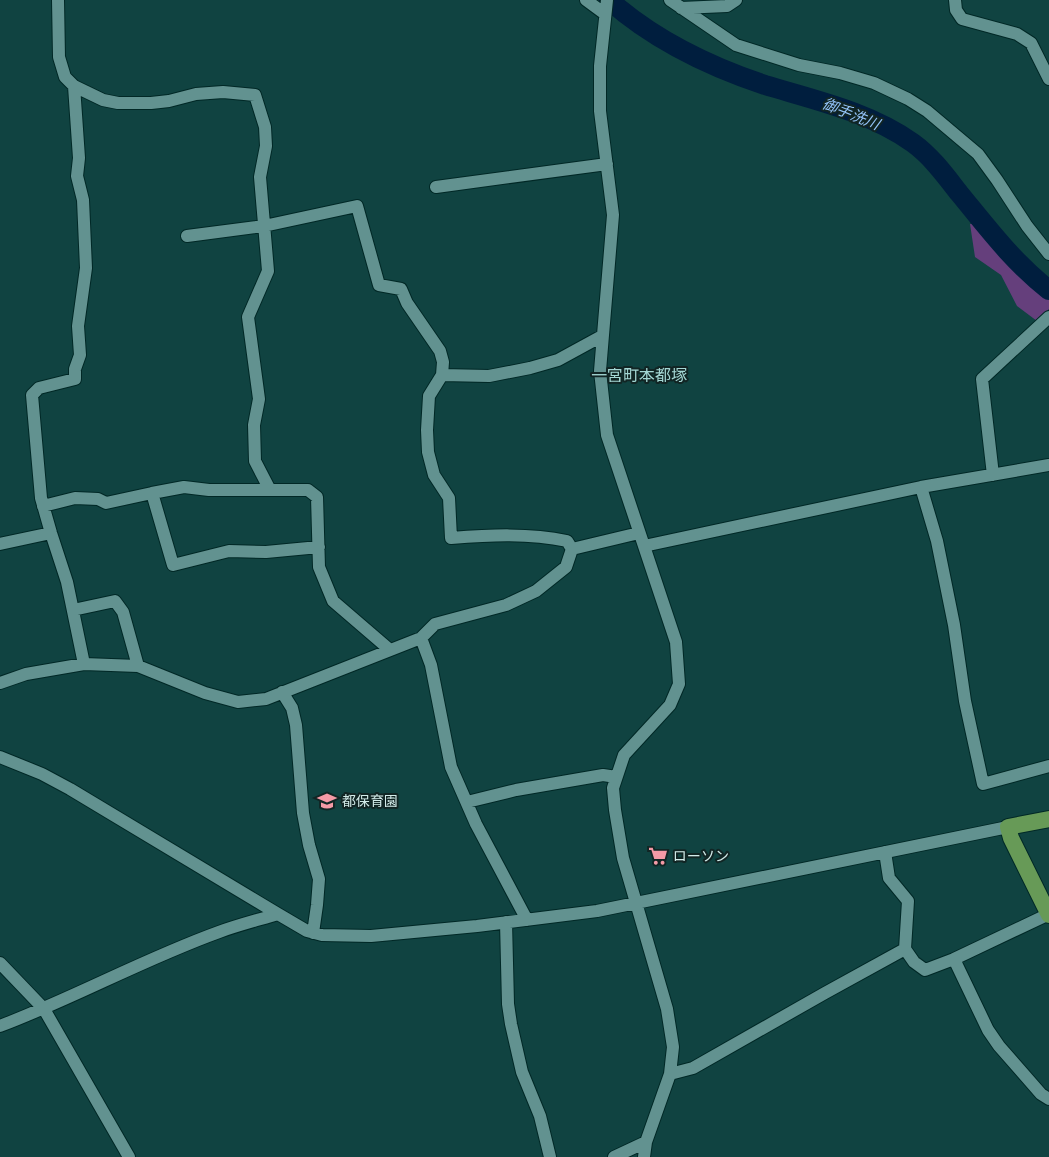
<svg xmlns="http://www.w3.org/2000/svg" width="1049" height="1157" font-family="Arial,'Noto Sans JP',sans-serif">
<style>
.green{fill:#653f7c}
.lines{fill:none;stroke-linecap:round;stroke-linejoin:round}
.river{stroke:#001e3e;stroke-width:20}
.minor-casing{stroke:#012826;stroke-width:14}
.major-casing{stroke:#012826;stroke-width:18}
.minor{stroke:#629290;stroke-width:12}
.major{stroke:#679a57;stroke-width:16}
.labels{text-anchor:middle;stroke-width:4;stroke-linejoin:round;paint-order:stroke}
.poi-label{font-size:14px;fill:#d3ecea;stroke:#112524;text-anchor:start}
.water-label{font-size:15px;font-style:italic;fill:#94c4f9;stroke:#112524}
.quarter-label{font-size:16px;fill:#a4d7d4;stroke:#112524}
</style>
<rect width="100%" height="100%" fill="#104341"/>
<path class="green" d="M 970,224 L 978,224 L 1004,256 L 1047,295 L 1049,298 L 1049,309 L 1037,321 L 1017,306 L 1001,275 L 975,257 Z"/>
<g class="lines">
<path class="river" d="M 609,0 C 654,40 708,66 765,85 C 815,100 870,112 913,143 C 931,156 945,175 959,193 C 987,227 1013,262 1049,290"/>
<g class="minor-casing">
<path id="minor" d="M 58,0 L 59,57 L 65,77 L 74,86 L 79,158 L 77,176 L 83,200 L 86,268 L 78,326 L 80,355 L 75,369 L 75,379 L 39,388 L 32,395 L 41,498 L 51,533 L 67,582 L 84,664
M 586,0 L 605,14
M 607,0 L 600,66 L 600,111 L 613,215 L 600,371 L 607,435 L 676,642 L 679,684 L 670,705 L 624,755 L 613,788 L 615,810 L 623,858 L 667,1009 L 673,1047 L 670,1074 L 646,1142 L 644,1157
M 670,0 L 736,45 L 799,65 L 840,73 L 874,83 L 908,99 L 927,111 L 978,154 L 997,180 L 1027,226 L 1049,254
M 955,0 L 956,10 L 962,19 L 1017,34 L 1031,43 L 1049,79
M 681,8 L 727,6 L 736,0
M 74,86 L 103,100 L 118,103 L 151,103 L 169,101 L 196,94 L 223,92 L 255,95 L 265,127 L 266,146 L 260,177 L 268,271 L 248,317 L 259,399 L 254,425 L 255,461 L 270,490
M 436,187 L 607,164
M 187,236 L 264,226 L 357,206 L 379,285 L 401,289 L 407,303 L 440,351 L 443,362 L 442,375 L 429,396 L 427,430 L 428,452 L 434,475 L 449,498 L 451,538 C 490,535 529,533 567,541 L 572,549
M 442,375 L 489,376 L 530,368 L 558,360 L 602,336
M 993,475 L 982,379 L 1049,317
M 921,487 L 937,541 L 954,625 L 965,701 L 983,784 L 1049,766
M 43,506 L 75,498 L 98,499 L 106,503 L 152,493
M 0,544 L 51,533
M 644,546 L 921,487 L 1049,465
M 319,547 L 266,552 L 229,551 L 173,565 L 152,493 L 184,487 L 209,490 L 308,490 L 317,497 L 319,567 L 333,601 L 390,650
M 572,549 L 639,533
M 73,610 L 115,601 L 123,612 L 138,666
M 421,638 L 431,665 L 451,767 L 476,824 L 527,920
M 0,683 L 26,674 L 84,664 L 138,666 L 205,693 L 238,702 L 266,699 L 421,638 L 435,624 L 506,605 L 536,591 L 566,567 L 572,549
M 282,692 L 292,708 L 296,725 L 303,813 L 309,845 L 319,879 L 317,905 L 313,933
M 0,757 L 42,774 L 70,789 L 278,914 L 307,931 L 322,935 L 371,936 L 477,926 L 597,911 L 1008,827
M 467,802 L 516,790 L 603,775 L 616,777
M 885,852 L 889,878 L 908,901 L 905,949 L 914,962 L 925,970 L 954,959 L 1049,914
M 506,922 L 508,1004 L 511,1024 L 522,1072 L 540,1116 L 550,1157
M 954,959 L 988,1030 L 999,1046 L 1041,1094 L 1049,1099
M 0,963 L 44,1009 L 129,1157
M 0,1026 C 74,998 144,959 219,932 C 238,925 258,920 278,914
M 670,1074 L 693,1068 L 825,993 L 905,949
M 614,1157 L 646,1142"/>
</g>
<g class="major-casing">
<path id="major" d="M 1049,819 L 1008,827 L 1011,838 L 1049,915"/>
</g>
<use href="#minor" class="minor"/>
<use href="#major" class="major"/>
</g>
<defs>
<g id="school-bare" transform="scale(1.5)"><path d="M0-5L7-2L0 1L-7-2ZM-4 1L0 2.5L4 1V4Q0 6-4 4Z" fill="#f49aa6" stroke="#112524" stroke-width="2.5" paint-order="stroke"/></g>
<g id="supermarket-bare" transform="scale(1.5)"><path d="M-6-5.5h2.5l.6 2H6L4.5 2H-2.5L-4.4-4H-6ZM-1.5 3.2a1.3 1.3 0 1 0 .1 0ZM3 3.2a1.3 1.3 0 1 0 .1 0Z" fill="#f49aa6" stroke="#112524" stroke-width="2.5" paint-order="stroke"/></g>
</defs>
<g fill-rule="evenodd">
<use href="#school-bare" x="327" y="801"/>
<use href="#supermarket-bare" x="658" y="856"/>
</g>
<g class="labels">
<g class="poi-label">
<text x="342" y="806">都保育園</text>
<text x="673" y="861">ローソン</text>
</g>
<g class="water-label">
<text transform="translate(851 114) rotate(22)" y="5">御手洗川</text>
</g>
<g class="quarter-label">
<text x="639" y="381">一宮町本都塚</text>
</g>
</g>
</svg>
